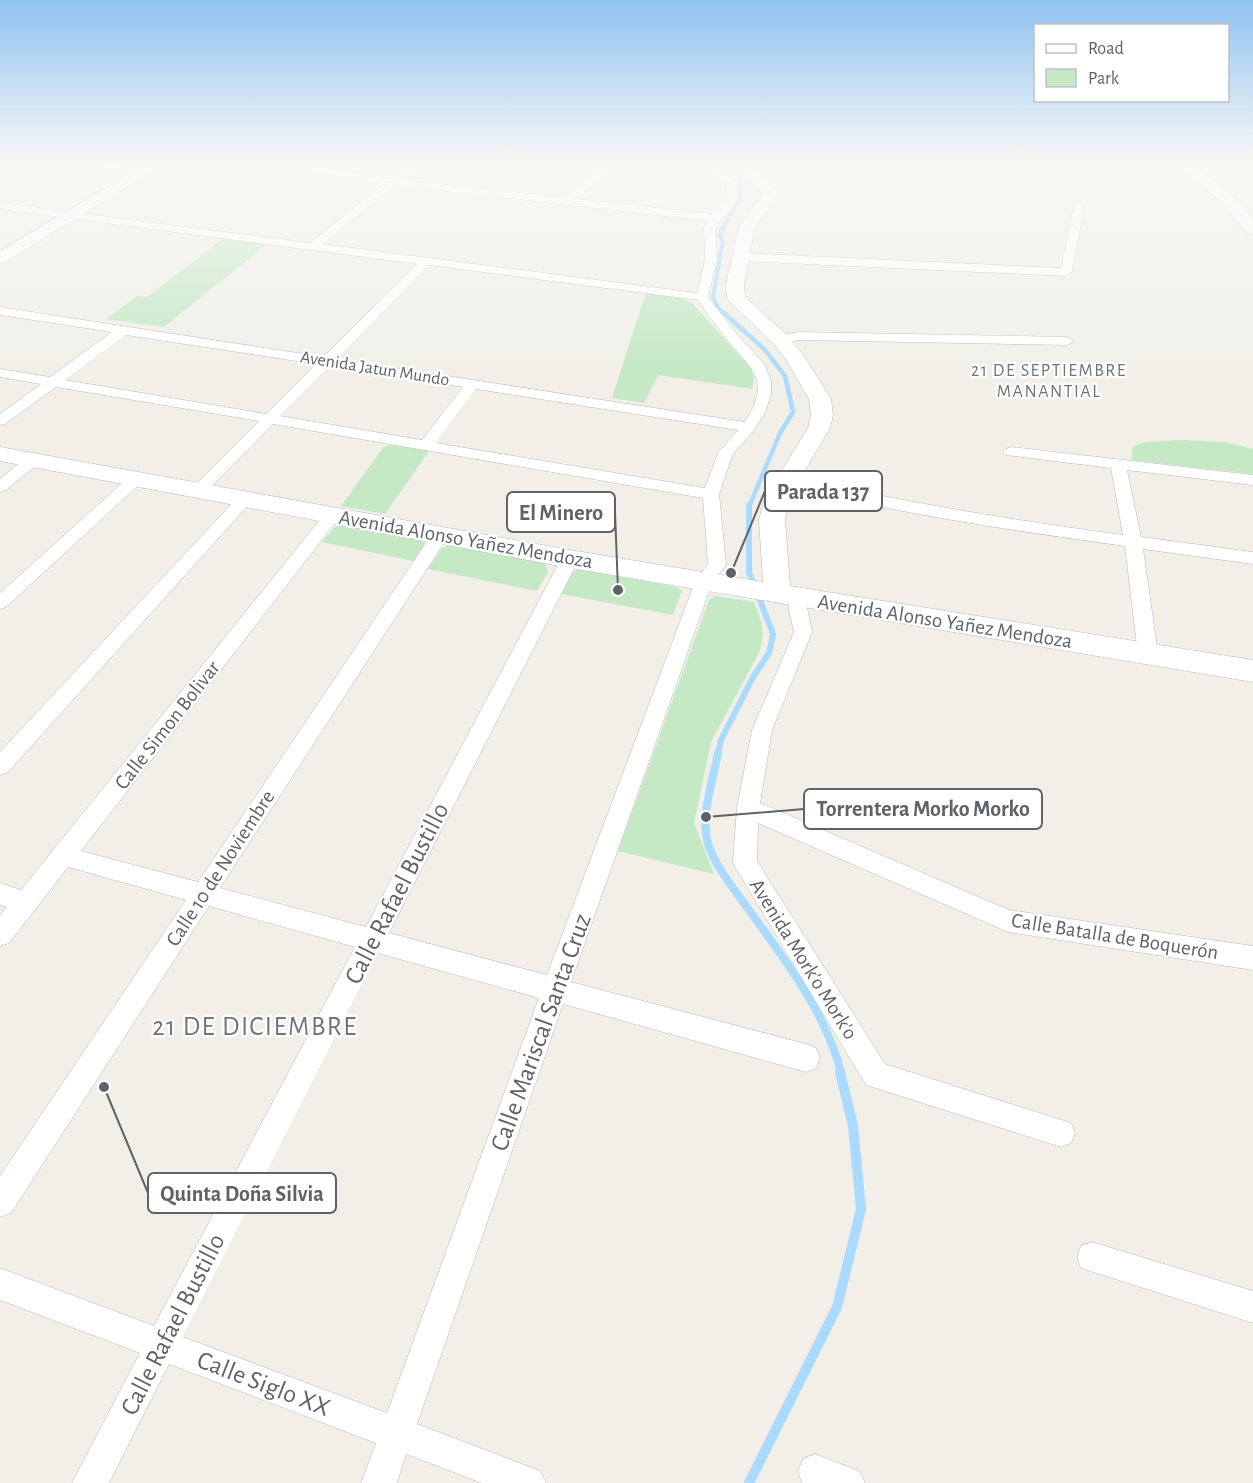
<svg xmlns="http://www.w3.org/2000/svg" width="1253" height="1483" font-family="'Alegreya Sans',sans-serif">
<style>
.green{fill:#c5e8c5}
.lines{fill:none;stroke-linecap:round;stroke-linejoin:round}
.stream-far4{stroke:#aadaff;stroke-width:4}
.stream-far3{stroke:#aadaff;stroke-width:4.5}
.stream-far2{stroke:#aadaff;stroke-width:6}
.stream-far1{stroke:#aadaff;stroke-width:8}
.stream{stroke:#aadaff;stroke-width:10}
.street-casing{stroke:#b5b8bc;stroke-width:1}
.secondary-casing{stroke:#b6babf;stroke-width:1}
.street{fill:#fff;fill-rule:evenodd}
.secondary{fill:#fff;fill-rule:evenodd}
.labels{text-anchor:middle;stroke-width:4.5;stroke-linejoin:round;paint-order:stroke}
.far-street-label{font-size:18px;fill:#5f6368;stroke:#fff}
.far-neighbourhood-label{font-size:18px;letter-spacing:1.5px;fill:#70757a;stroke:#fff}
.street-label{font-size:21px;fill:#5f6368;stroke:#fff}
.near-street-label{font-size:26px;fill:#5f6368;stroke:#fff}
.near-neighbourhood-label{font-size:27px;letter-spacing:1.5px;fill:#70757a;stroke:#fff}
.leader{fill:none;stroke:#5f6368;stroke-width:2}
.callout-dot{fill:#5f6368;stroke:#fff;stroke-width:2}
.callout{fill:#fff;stroke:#5f6368;stroke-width:2}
.callout-label{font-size:22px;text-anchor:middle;font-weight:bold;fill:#5f6368}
</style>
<rect width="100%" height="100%" fill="#f1efe8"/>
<path class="green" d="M 224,238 L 267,244 L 164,327 L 106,319 L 137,296 L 147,297 Z
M 655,293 L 679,297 L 692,303 L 750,367 L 754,377 L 752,389 L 658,375 L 644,403 L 612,398 L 645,295 Z
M 1182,440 L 1224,442 L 1253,449 L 1253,474 L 1132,460 L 1132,447 L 1145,442 Z
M 388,445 L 429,451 L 385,514 L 341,506 L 382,449 Z
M 344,524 L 421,539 L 425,544 L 413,561 L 322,542 L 335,527 Z
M 451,545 L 545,562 L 548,572 L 537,591 L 428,569 L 442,548 Z
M 579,569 L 676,587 L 682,590 L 673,615 L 561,594 L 571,573 Z
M 715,596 L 754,602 C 762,620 765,632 760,651 L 711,742 L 694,823 L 714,874 L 618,851 L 709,600 Z"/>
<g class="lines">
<path class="stream-far4" d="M 717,165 L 739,176 C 747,201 727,215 719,236 L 723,241 L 713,297 L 718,308 L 725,315"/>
<path class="stream-far3" d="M 724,313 L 765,350 L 785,376 L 793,412 L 780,433 L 749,507"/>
<path class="stream-far2" d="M 718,754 L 721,740 L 753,677 L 769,653 L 773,634 L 749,572 L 749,505"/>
<path class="stream-far1" d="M 718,753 C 713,780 700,816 708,844 C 716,868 735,890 749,910 C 785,960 826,1012 841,1073"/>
<path class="stream" d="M 749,1483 L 837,1307 L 861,1209 L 853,1126 L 840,1072"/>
<g class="street-casing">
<path id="street" d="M 88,165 C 102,164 139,162 150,170 L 145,173 L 93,168 Z
M 288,165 L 308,165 L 391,179 L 408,165 L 419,165 L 402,180 L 567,198 L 602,165 L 612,165 L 578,199 L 712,214 L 728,198 L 726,183 L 706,165 L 717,165 L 736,182 L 738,199 L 716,227 L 717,259 L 708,297 L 736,333 L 765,365 L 771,381 L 771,395 L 765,413 L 754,430 L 733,454 L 719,494 L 726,565 L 712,583 L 571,982 L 806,1044 L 816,1048 L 820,1058 L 816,1068 L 806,1072 L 563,1004 L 417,1424 L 540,1471 L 546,1483 L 482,1483 L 406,1454 L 397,1483 L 361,1483 L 376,1443 L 169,1364 L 109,1483 L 72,1483 L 140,1353 L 0,1300 L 0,1268 L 154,1326 L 355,947 L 209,906 L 11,1213 L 0,1217 L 0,1176 L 186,900 L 68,867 L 9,943 L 0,946 L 0,916 L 7,907 L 0,905 L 0,883 L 21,890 L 327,511 L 339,511 L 341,515 L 81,851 L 198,882 L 434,531 L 446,531 L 449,535 L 220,888 L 366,927 L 561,559 L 564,555 L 576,555 L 579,559 L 389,933 L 547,975 L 695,582 L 708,564 L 703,498 L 273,424 L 205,493 L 199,495 L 191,490 L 193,487 L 259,421 L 56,387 L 5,424 L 0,425 L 0,414 L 41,384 L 0,377 L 0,369 L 50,377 L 112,332 L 0,315 L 0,307 L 323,357 L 417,264 L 0,209 L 0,203 L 310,243 L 384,184 L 293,168 ZM 395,185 L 708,221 L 704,227 L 705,259 L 697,293 L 322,244 ZM 429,265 L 698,300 C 707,313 716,326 726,338 C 750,369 773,379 745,422 L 337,359 ZM 126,335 L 316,364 L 266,414 L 65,380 ZM 330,366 L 463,387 L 422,440 L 280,416 ZM 476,389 L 738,430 L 718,453 L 705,488 L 436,443 ZM 378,953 L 539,998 L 387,1413 L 183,1337 Z
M 1079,203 L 1084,206 L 1072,272 L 1066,276 L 742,261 L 736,257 L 742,253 L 1061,268 L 1074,206 Z
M 799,332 L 1067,337 L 1074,341 L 1067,345 L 799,340 L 780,343 L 773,339 L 775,336 Z
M 1011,447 L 1253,475 L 1253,485 L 1127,470 L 1141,537 L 1253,552 L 1253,564 L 1143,549 L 1158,654 L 1155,659 L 1148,661 L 1141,659 L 1138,654 L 1125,546 C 1009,530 894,513 780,484 L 778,481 L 786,476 C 898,501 1010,520 1123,535 L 1111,468 L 1006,455 L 1003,452 L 1006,449 Z
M 33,455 L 41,460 L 39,463 L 6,490 L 0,492 L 0,479 L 27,457 Z
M 136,474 L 144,479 L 142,482 L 6,607 L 0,609 L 0,593 L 130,476 Z
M 245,494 L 253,499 L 251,502 L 8,772 L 0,775 L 0,752 L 239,496 Z
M 798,591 L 804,593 L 812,632 L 772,730 L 760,803 L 1009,910 L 1253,946 L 1253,970 L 1008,932 L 758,823 L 757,861 L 885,1064 L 1071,1123 L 1075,1133 L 1071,1143 L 1061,1147 L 866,1085 L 737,870 L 733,863 L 737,808 L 752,730 L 794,632 L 789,610 L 789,597 L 792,593 Z
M 1092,1242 L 1253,1291 L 1253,1323 L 1081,1268 L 1077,1257 L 1081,1246 Z
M 815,1454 L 859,1471 L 865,1483 L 802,1483 L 798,1471 L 803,1459 Z"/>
</g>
<g class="secondary-casing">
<path id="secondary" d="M 145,165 L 162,165 L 6,262 L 0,263 L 0,251 Z
M 732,165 C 757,165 764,175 778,195 L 755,227 L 744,284 L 745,297 L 787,335 L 804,356 L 831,399 L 833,415 L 830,428 L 789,497 L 785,520 L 790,586 L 1253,660 L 1253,682 L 570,568 L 0,461 L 0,447 L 570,550 L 763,582 L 759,520 L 765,497 L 808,428 L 811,415 L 809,399 L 785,358 L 773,343 L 727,299 L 726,284 L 739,227 L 762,195 L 748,177 Z
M 1177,165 L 1193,165 L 1233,196 L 1253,219 L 1253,234 L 1247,233 L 1221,202 Z"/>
</g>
<use href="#street" class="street"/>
<use href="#secondary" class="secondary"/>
</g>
<linearGradient id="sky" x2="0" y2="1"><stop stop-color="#8fc3f1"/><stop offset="0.44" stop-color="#f9f8f5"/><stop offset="1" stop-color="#f9f8f5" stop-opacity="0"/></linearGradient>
<rect width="1253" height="372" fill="url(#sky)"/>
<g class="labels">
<g class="far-street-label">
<text transform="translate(375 368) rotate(9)" y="6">Avenida Jatun Mundo</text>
</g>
<g class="far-neighbourhood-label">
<text x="1049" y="376">21 DE SEPTIEMBRE<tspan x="1049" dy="21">MANANTIAL</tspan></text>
</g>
<g class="street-label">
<text transform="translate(466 539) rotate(10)" y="7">Avenida Alonso Yañez Mendoza</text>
<text transform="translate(945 621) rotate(9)" y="7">Avenida Alonso Yañez Mendoza</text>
<text transform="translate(167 725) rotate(-52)" y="7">Calle Simon Bolivar</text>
<text transform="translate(220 868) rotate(-57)" y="7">Calle 10 de Noviembre</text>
<text transform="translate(1115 936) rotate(9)" y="7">Calle Batalla de Boquerón</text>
<text transform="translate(804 959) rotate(58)" y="7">Avenida Mork'o Mork'o</text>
</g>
<g class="near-street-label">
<text transform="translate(396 893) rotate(-63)" y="9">Calle Rafael Bustillo</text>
<text transform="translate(540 1032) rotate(-70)" y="9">Calle Mariscal Santa Cruz</text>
<text transform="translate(172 1324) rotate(-63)" y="9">Calle Rafael Bustillo</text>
<text transform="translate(264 1383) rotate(21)" y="9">Calle Siglo XX</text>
</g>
<g class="near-neighbourhood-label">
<text x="255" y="1035">21 DE DICIEMBRE</text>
</g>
</g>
<path class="leader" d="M731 573L765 491M618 590L615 512M706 817L804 809M104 1087L148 1193"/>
<g class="callout-dot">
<circle cx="731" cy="573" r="6"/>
<circle cx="618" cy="590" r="6"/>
<circle cx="706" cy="817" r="6"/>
<circle cx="104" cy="1087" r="6"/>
</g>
<g class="callout">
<rect x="765" y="471" width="117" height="40" rx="6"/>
<rect x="507" y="492" width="108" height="40" rx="6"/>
<rect x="804" y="789" width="238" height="40" rx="6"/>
<rect x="148" y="1173" width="188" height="40" rx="6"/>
</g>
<g class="callout-label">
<text x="823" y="499">Parada 137</text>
<text x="561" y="520">El Minero</text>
<text x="923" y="816">Torrentera Morko Morko</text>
<text x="242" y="1201">Quinta Doña Silvia</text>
</g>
<rect x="1034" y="24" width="195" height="78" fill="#ffffff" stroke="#bfc1c3" stroke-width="1.5"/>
<rect x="1046" y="44" width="30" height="9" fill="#ffffff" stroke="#bfc1c3" stroke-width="1.5"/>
<text x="1088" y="54" font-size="18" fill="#5f6368">Road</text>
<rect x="1046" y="69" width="30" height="18" fill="#c5e8c5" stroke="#bfc1c3" stroke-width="1.5"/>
<text x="1088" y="84" font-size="18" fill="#5f6368">Park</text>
</svg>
